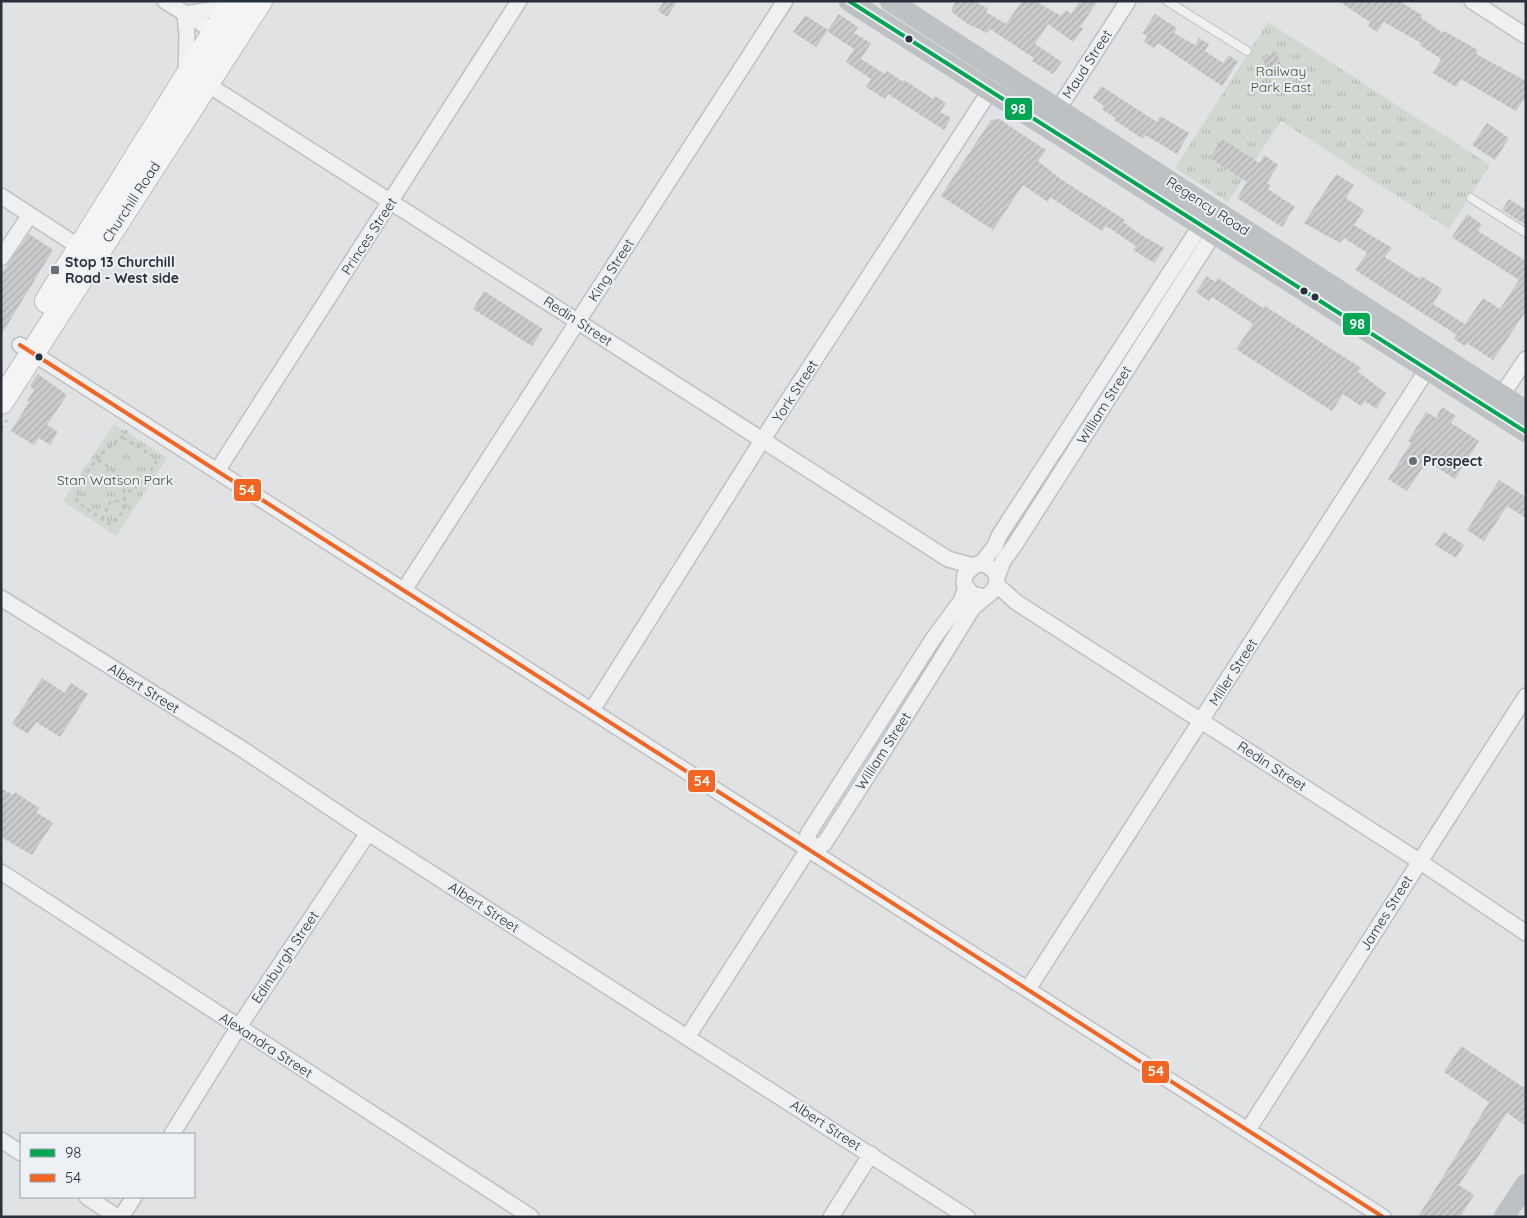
<svg xmlns="http://www.w3.org/2000/svg" width="1527" height="1218" font-family="Quicksand,sans-serif">
<style>
.park{fill:url(#park-tufts)}
.building{fill:url(#building-hatch)}
.lines{fill:none;stroke-linecap:round;stroke-linejoin:round}
.lane-casing{stroke:#bec0c2;stroke-width:10}
.street-casing{stroke:#bec0c2;stroke-width:18}
.primary-casing{stroke:#bcbfc2;stroke-width:26}
.path{stroke:#bec1c4;stroke-width:2.5;stroke-dasharray:4 4;stroke-linecap:butt}
.lane{stroke:#eff0f1;stroke-width:8}
.street{stroke:#eff0f1;stroke-width:15}
.secondary{stroke:#bec1c4;stroke-width:21}
.primary{stroke:#f4f4f5;stroke-width:24}
.bus-1-casing{stroke:#edf0f4;stroke-width:8}
.bus-2-casing{stroke:#edf0f4;stroke-width:8}
.bus-1{stroke:#00a651;stroke-width:4}
.bus-2{stroke:#f26522;stroke-width:4}
.bus-dot{fill:#28313b;stroke:#edf0f4;stroke-width:2}
.poi-dot{fill:#686f76;stroke:#edf0f4;stroke-width:2}
.labels{text-anchor:middle;stroke-width:4;stroke-linejoin:round;paint-order:stroke}
.street-label{font-size:14px;fill:#28313b;stroke:#edf0f4}
.park-label{font-size:14px;fill:#3f5636;stroke:#edf0f4}
.poi-label{font-size:14px;font-weight:bold;fill:#28313b;stroke:#edf0f4;text-anchor:start}
.line-badge{stroke:#edf0f4;stroke-width:2}
.badge-label{font-size:14px;text-anchor:middle;font-weight:bold;fill:#fff}
</style>
<defs>
<pattern id="park-tufts" width="24" height="20" patternUnits="userSpaceOnUse" patternTransform="scale(1.25)"><rect width="24" height="20" fill="#d1d8d0"/><path d="M3 7l-1-3M5 7V3M7 7l1-3M15 17l-1-3M17 17v-4M19 17l1-3" fill="none" stroke="#b3bab4"/></pattern>
<pattern id="building-hatch" width="6" height="6" patternUnits="userSpaceOnUse" patternTransform="scale(1.25)"><rect width="6" height="6" fill="#c8cacc"/><path d="M-1 1l2-2M0 6l6-6M5 7l2-2" fill="none" stroke="#acaeb0"/></pattern>
</defs>
<rect width="100%" height="100%" fill="#e0e2e4"/>
<path class="park" d="M 1268,22 L 1490,165 L 1449,229 L 1281,121 L 1228,202 L 1175,168 Z
M 114,424 L 167,458 L 116,536 L 63,501 Z"/>
<path class="building" d="M 664,1 L 677,1 L 667,17 L 658,11 Z
M 956,1 L 975,1 L 988,9 L 986,12 L 1006,24 L 1022,1 L 1035,1 L 1061,16 L 1066,10 L 1071,14 L 1080,1 L 1098,1 L 1080,27 L 1083,29 L 1073,42 L 1048,24 L 1035,44 L 1062,62 L 1053,74 L 1032,61 L 1034,58 L 990,29 L 987,33 L 966,23 L 951,11 Z
M 1338,1 L 1399,1 L 1422,15 L 1421,18 L 1443,33 L 1444,31 L 1478,50 L 1476,54 L 1526,81 L 1526,96 L 1516,111 L 1461,79 L 1456,87 L 1433,73 L 1441,59 L 1420,45 L 1421,43 L 1384,22 L 1377,32 L 1368,26 L 1370,22 Z
M 839,14 L 858,27 L 854,33 L 871,43 L 861,59 L 885,74 L 887,71 L 903,82 L 904,80 L 933,99 L 935,96 L 946,103 L 940,112 L 951,118 L 944,130 L 888,94 L 885,99 L 866,87 L 871,79 L 846,62 L 854,49 L 827,31 Z
M 1155,14 L 1177,28 L 1174,33 L 1195,45 L 1199,38 L 1209,44 L 1205,51 L 1223,63 L 1229,55 L 1238,62 L 1222,86 L 1158,43 L 1154,48 L 1144,42 L 1147,36 L 1142,33 Z
M 805,15 L 828,30 L 816,47 L 793,32 Z
M 1276,52 L 1282,66 L 1269,72 L 1262,58 Z
M 1101,86 L 1157,122 L 1160,116 L 1189,133 L 1177,154 L 1145,135 L 1143,139 L 1114,120 L 1115,118 L 1102,109 L 1104,106 L 1093,98 Z
M 999,119 L 1046,150 L 1038,161 L 1062,180 L 1125,220 L 1123,222 L 1143,236 L 1164,248 L 1154,263 L 1133,250 L 1136,246 L 1106,226 L 1102,231 L 1050,197 L 1048,202 L 1023,185 L 993,230 L 941,196 L 991,120 Z
M 1487,123 L 1509,138 L 1495,160 L 1472,145 Z
M 1222,139 L 1259,163 L 1264,155 L 1278,165 L 1267,183 L 1270,185 L 1268,189 L 1295,207 L 1282,227 L 1237,198 L 1247,182 L 1210,158 Z
M 1336,174 L 1354,185 L 1346,198 L 1364,210 L 1354,225 L 1392,248 L 1385,257 L 1420,279 L 1421,276 L 1442,289 L 1433,304 L 1465,324 L 1483,298 L 1500,309 L 1519,280 L 1452,237 L 1467,214 L 1482,224 L 1478,231 L 1526,261 L 1526,311 L 1493,360 L 1467,343 L 1465,346 L 1454,339 L 1457,335 L 1355,270 L 1367,253 L 1344,238 L 1340,243 L 1304,223 Z
M 1509,199 L 1526,210 L 1526,225 L 1502,210 Z
M 29,234 L 53,250 L 1,335 L 1,274 Z
M 1207,276 L 1215,282 L 1218,278 L 1263,308 L 1265,306 L 1361,368 L 1358,372 L 1386,393 L 1376,409 L 1365,401 L 1361,406 L 1343,394 L 1332,411 L 1236,349 L 1253,324 L 1212,297 L 1209,301 L 1196,292 Z
M 484,291 L 543,329 L 532,346 L 473,309 Z
M 38,374 L 67,395 L 47,425 L 58,432 L 50,445 L 39,438 L 34,445 L 11,431 L 29,402 L 27,401 L 34,390 L 30,386 Z
M 1442,407 L 1456,416 L 1451,423 L 1479,441 L 1455,479 L 1427,461 L 1407,491 L 1388,479 L 1411,443 L 1408,441 L 1426,412 L 1436,418 Z
M 1499,480 L 1526,497 L 1526,518 L 1507,506 L 1484,541 L 1467,530 Z
M 1444,532 L 1464,545 L 1456,558 L 1435,545 Z
M 42,678 L 65,693 L 71,683 L 88,694 L 60,737 L 36,722 L 28,734 L 12,724 Z
M 1,788 L 13,795 L 15,792 L 39,808 L 36,812 L 53,823 L 32,855 L 1,837 Z
M 1461,1046 L 1526,1089 L 1526,1126 L 1507,1113 L 1459,1185 L 1474,1195 L 1460,1217 L 1418,1217 L 1489,1102 L 1444,1072 Z"/>
<g class="lines">
<g class="lane-casing">
<path id="lane" d="M 1167,1 L 1247,51
M 1471,198 L 1526,233"/>
</g>
<g class="street-casing">
<path id="street" d="M 165,1 L 221,36
M 1472,1 L 1526,36
M 186,73 L 187,36 L 185,14 L 210,10 L 225,1
M 207,84 L 948,559 L 973,566
M 1053,117 L 1128,1
M 1,196 L 87,252
M 1,258 L 30,215
M 20,345 L 1383,1217
M 1502,395 L 1526,359
M 217,471 L 519,1
M 981,564 L 995,546 L 999,536 L 1201,225
M 997,577 L 1003,561 L 1014,546 L 1214,233
M 997,585 L 1016,602 L 1419,861 L 1526,933
M 404,590 L 785,1
M 1,598 L 242,749 L 356,825 L 967,1217
M 592,710 L 763,439 L 995,83
M 809,848 L 824,844 C 873,767 923,690 970,612 C 977,601 993,595 996,585 C 1000,573 989,563 977,564 L 965,574 L 964,584 L 972,594 L 984,597
M 1,872 L 531,1217
M 1028,989 L 1432,362
M 688,1036 L 809,848 L 808,834 L 933,639 L 961,601 L 966,588
M 1248,1130 L 1526,696
M 172,1134 L 238,1028 L 368,833
M 1,1140 L 21,1153
M 87,1197 L 117,1217
M 121,1217 L 134,1197
M 831,1217 L 871,1154"/>
</g>
<g class="primary-casing">
<path id="primary" d="M 47,301 L 234,1
M 1,402 L 260,1"/>
</g>
<path class="path" d="M 1,429 L 7,420
M 123,438 L 153,456 L 156,461 L 148,477 L 125,495
M 98,460 C 117,471 127,482 124,505 C 123,514 118,520 110,524 L 84,507 L 76,499 C 80,481 94,460 107,449 C 115,442 122,439 127,430
M 102,519 L 110,502 L 125,500"/>
<use href="#lane" class="lane"/>
<use href="#street" class="street"/>
<path class="secondary" d="M 849,1 L 1526,432
M 890,1 L 1526,411
M 1504,1217 L 1526,1184"/>
<use href="#primary" class="primary"/>
<g class="bus-1-casing">
<path id="bus-1" d="M 849,1 L 1526,432"/>
</g>
<g class="bus-2-casing">
<path id="bus-2" d="M 20,345 L 1383,1217"/>
</g>
<use href="#bus-1" class="bus-1"/>
<use href="#bus-2" class="bus-2"/>
</g>
<g class="bus-dot">
<circle cx="909" cy="39" r="4.5"/>
<circle cx="1304" cy="291" r="4.5"/>
<circle cx="1315" cy="297" r="4.5"/>
<circle cx="39" cy="357" r="4.5"/>
</g>
<g class="poi-dot">
<rect x="50" y="265" width="10" height="10" rx="2.5"/>
<circle cx="1413" cy="461" r="5"/>
</g>
<g class="labels">
<g class="street-label">
<text transform="translate(1087 64) rotate(-57)" y="5">Maud Street</text>
<text transform="translate(131 202) rotate(-57)" y="5">Churchill Road</text>
<text transform="translate(1208 206) rotate(33)" y="5">Regency Road</text>
<text transform="translate(369 236) rotate(-57)" y="5">Princes Street</text>
<text transform="translate(611 270) rotate(-57)" y="5">King Street</text>
<text transform="translate(578 321) rotate(33)" y="5">Redin Street</text>
<text transform="translate(795 391) rotate(-57)" y="5">York Street</text>
<text transform="translate(1104 405) rotate(-58)" y="5">William Street</text>
<text transform="translate(1233 672) rotate(-57)" y="5">Miller Street</text>
<text transform="translate(144 688) rotate(32)" y="5">Albert Street</text>
<text transform="translate(883 751) rotate(-57)" y="5">William Street</text>
<text transform="translate(1272 766) rotate(33)" y="5">Redin Street</text>
<text transform="translate(484 907) rotate(33)" y="5">Albert Street</text>
<text transform="translate(1386 913) rotate(-58)" y="5">James Street</text>
<text transform="translate(285 957) rotate(-56)" y="5">Edinburgh Street</text>
<text transform="translate(266 1045) rotate(33)" y="5">Alexandra Street</text>
<text transform="translate(826 1125) rotate(33)" y="5">Albert Street</text>
</g>
<g class="park-label">
<text x="1281" y="76">Railway<tspan x="1281" dy="16">Park East</tspan></text>
<text x="115" y="485">Stan Watson Park</text>
</g>
<g class="poi-label">
<text x="65" y="267">Stop 13 Churchill<tspan x="65" dy="16">Road - West side</tspan></text>
<text x="1423" y="466">Prospect</text>
</g>
</g>
<g class="line-badge">
<rect x="1004" y="97" width="29" height="24" rx="5" fill="#00a651"/>
<rect x="1342" y="312" width="29" height="24" rx="5" fill="#00a651"/>
<rect x="233" y="478" width="29" height="24" rx="5" fill="#f26522"/>
<rect x="687" y="769" width="29" height="24" rx="5" fill="#f26522"/>
<rect x="1141" y="1060" width="29" height="24" rx="5" fill="#f26522"/>
</g>
<g class="badge-label">
<text x="1018" y="114">98</text>
<text x="1357" y="329">98</text>
<text x="247" y="495">54</text>
<text x="702" y="786">54</text>
<text x="1156" y="1076">54</text>
</g>
<rect width="1527" height="1218" fill="none" stroke="#28313b" stroke-width="5"/>
<rect x="20" y="1133" width="175" height="65" fill="#edf0f4" stroke="#9ea4aa"/>
<rect x="30" y="1149" width="25" height="8" fill="#00a651" stroke="#9ea4aa"/>
<text x="65" y="1158" font-size="15" fill="#28313b">98</text>
<rect x="30" y="1174" width="25" height="8" fill="#f26522" stroke="#9ea4aa"/>
<text x="65" y="1183" font-size="15" fill="#28313b">54</text>
</svg>
